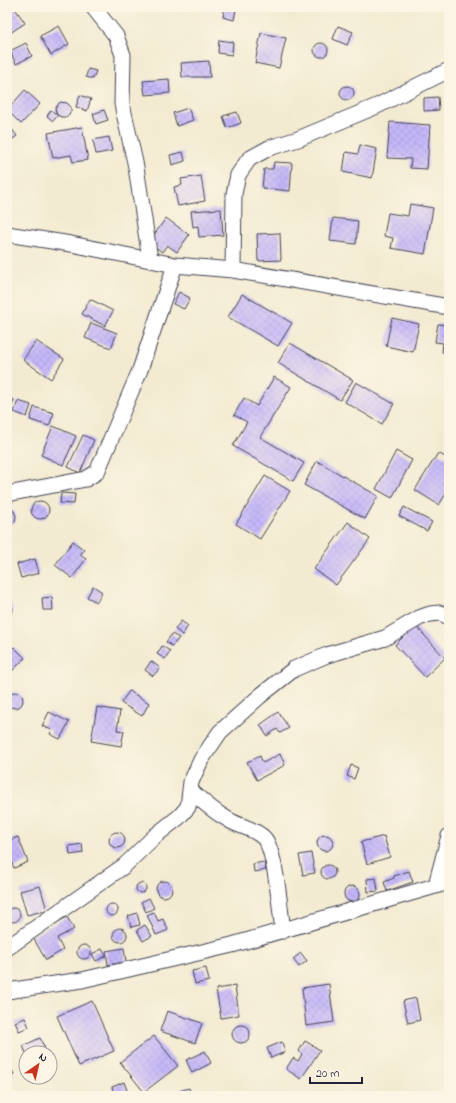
<svg xmlns="http://www.w3.org/2000/svg" width="456" height="1103" font-family="'Indie Flower',sans-serif">
<style>
.building{fill:url(#building-cross-hatch)}
.lines{fill:none;stroke-linecap:round;stroke-linejoin:round}
.street-casing{stroke:#414052;stroke-width:17}
.street{stroke:#fff;stroke-width:15}
</style>
<defs>
<pattern id="building-cross-hatch" width="8" height="8" patternUnits="userSpaceOnUse"><rect width="8" height="8" fill="#c5b7fa"/><path d="M0 0l8 8M0 8l8-8" fill="none" stroke="#a99dd7"/></pattern>
</defs>
<rect width="100%" height="100%" fill="#fcf5e5"/>
<filter id="ink" filterUnits="userSpaceOnUse"><feTurbulence type="fractalNoise" baseFrequency=".025" numOctaves="2"/><feDisplacementMap in="SourceGraphic" scale="8" xChannelSelector="R" yChannelSelector="G"/><feConvolveMatrix kernelMatrix="1 2 1 2 8 2 1 2 1" color-interpolation-filters="sRGB"/></filter>
<filter id="wash" filterUnits="userSpaceOnUse"><feTurbulence type="fractalNoise" baseFrequency=".012" numOctaves="4" result="noise"/><feDisplacementMap in="SourceGraphic" scale="16" xChannelSelector="R" yChannelSelector="G"/><feGaussianBlur stdDeviation="0.9" result="paint"/><feColorMatrix in="noise" values="0 0 0 0 0 0 0 0 0 0 0 0 0 0 0 0 0 1.4 0 .05"/><feComposite in="paint" operator="in"/></filter>
<g filter="url(#wash)">
<rect width="100%" height="100%" fill="#f3ebd1"/>
<g id="blocks">
<path class="building" d="M 7,7 L 14,7 L 25,23 L 7,35 Z
M 225,7 L 236,9 L 234,20 L 223,17 Z
M 59,26 L 69,44 L 51,55 L 40,36 Z
M 338,26 L 353,32 L 347,45 L 333,39 Z
M 261,33 L 286,38 L 279,68 L 255,63 Z
M 219,40 L 233,42 L 232,55 L 218,53 Z
M 26,43 L 32,56 L 16,64 L 10,51 Z
M314 50a7 7 0 1 1 14 0a7 7 0 1 1-14 0Z
M 209,61 L 210,77 L 182,77 L 181,63 Z
M 88,69 L 96,71 L 93,79 L 86,77 Z
M 169,79 L 170,93 L 145,95 L 143,81 Z
M340 93a7 7 0 1 1 14 0a7 7 0 1 1-14 0Z
M 25,90 L 40,104 L 21,124 L 7,110 Z
M 80,95 L 91,99 L 87,111 L 76,107 Z
M 438,97 L 439,110 L 424,111 L 424,98 Z
M 60,102 L 67,103 L 71,107 L 71,112 L 66,117 L 61,117 L 58,115 L 53,121 L 47,116 L 51,110 L 57,115 L 55,109 Z
M 188,108 L 193,120 L 177,126 L 173,113 Z
M 104,110 L 108,120 L 96,124 L 93,114 Z
M 237,112 L 241,123 L 227,128 L 223,116 Z
M 390,122 L 430,125 L 427,169 L 410,168 L 411,159 L 387,158 Z
M 8,124 L 17,136 L 7,143 L 7,125 Z
M 82,127 L 88,160 L 73,162 L 71,155 L 53,158 L 48,133 Z
M 109,137 L 112,151 L 96,154 L 93,140 Z
M 360,145 L 377,149 L 372,178 L 343,172 L 346,152 L 358,154 Z
M 183,152 L 185,161 L 172,165 L 170,155 Z
M 274,162 L 292,163 L 290,191 L 262,188 L 264,169 L 273,169 Z
M 201,176 L 205,201 L 178,206 L 174,187 L 182,185 L 181,179 Z
M 410,204 L 433,208 L 425,254 L 391,248 L 393,238 L 384,236 L 388,213 L 408,216 Z
M 221,209 L 223,235 L 199,237 L 198,226 L 193,227 L 191,211 Z
M 166,218 L 189,235 L 177,252 L 167,245 L 162,252 L 149,242 Z
M 333,218 L 358,221 L 356,244 L 330,241 Z
M 280,233 L 281,260 L 258,261 L 257,234 Z
M 179,292 L 190,298 L 184,309 L 173,304 Z
M 242,294 L 292,323 L 278,346 L 228,317 Z
M 90,299 L 113,311 L 105,326 L 82,314 Z
M 392,318 L 419,324 L 413,352 L 386,346 Z
M 91,323 L 117,333 L 111,348 L 85,338 Z
M 438,324 L 449,325 L 449,353 L 442,352 L 443,343 L 435,342 Z
M 36,341 L 64,359 L 51,379 L 23,360 Z
M 290,343 L 353,380 L 340,400 L 278,363 Z
M 274,377 L 291,387 L 260,437 L 304,463 L 293,481 L 233,446 L 247,422 L 234,415 L 244,398 L 257,406 Z
M 356,382 L 394,404 L 382,424 L 345,402 Z
M 7,398 L 14,400 L 11,408 L 7,407 Z
M 18,401 L 31,405 L 27,417 L 14,412 Z
M 34,407 L 54,413 L 49,426 L 30,420 Z
M 53,426 L 76,436 L 63,465 L 41,455 Z
M 83,435 L 94,440 L 80,473 L 68,467 Z
M 396,451 L 412,460 L 392,498 L 376,489 Z
M 438,453 L 449,459 L 449,489 L 439,505 L 415,490 Z
M 317,461 L 378,496 L 365,519 L 304,485 Z
M 265,476 L 290,491 L 260,539 L 236,524 Z
M 61,493 L 75,494 L 74,504 L 60,503 Z
M31 510a9 9 0 1 1 18 0a9 9 0 1 1-18 0Z
M 404,507 L 432,522 L 427,531 L 399,516 Z
M 7,508 L 14,511 L 16,516 L 15,522 L 7,525 Z
M 348,522 L 370,539 L 336,585 L 314,569 Z
M 73,541 L 84,550 L 80,555 L 86,559 L 72,578 L 55,565 Z
M 35,559 L 39,573 L 21,578 L 17,564 Z
M 93,586 L 102,592 L 97,602 L 87,597 Z
M 52,597 L 53,610 L 43,610 L 42,598 Z
M 7,601 L 11,604 L 13,610 L 10,615 L 7,616 Z
M 181,621 L 188,626 L 182,635 L 175,629 Z
M 415,625 L 445,658 L 425,677 L 395,645 Z
M 172,634 L 179,638 L 172,646 L 166,642 Z
M 162,646 L 170,651 L 165,659 L 157,654 Z
M 14,647 L 25,658 L 7,676 L 7,654 Z
M 151,661 L 160,668 L 153,676 L 145,670 Z
M 129,691 L 149,703 L 142,716 L 121,703 Z
M7 700a8 8 0 1 1 16 0a8 8 0 1 1-16 0Z
M 97,707 L 120,711 L 117,730 L 124,731 L 121,746 L 91,741 Z
M 49,712 L 69,722 L 60,739 L 50,734 L 52,730 L 42,726 Z
M 278,712 L 289,728 L 280,733 L 277,729 L 267,736 L 260,725 Z
M 280,754 L 285,765 L 257,780 L 247,762 L 260,756 L 263,763 Z
M 351,765 L 358,768 L 354,779 L 347,776 Z
M109 840a8 8 0 1 1 16 0a8 8 0 1 1-16 0Z
M317 843a8 8 0 1 1 16 0a8 8 0 1 1-16 0Z
M 384,836 L 390,857 L 367,864 L 361,842 Z
M 18,837 L 28,862 L 14,868 L 7,852 L 7,841 Z
M 82,844 L 83,853 L 70,855 L 69,846 Z
M 311,853 L 315,873 L 303,875 L 299,855 Z
M 264,862 L 266,870 L 254,872 L 253,864 Z
M321 872a7 7 0 1 1 14 0a7 7 0 1 1-14 0Z
M 409,871 L 413,882 L 387,891 L 384,882 L 394,878 L 394,876 Z
M 376,878 L 378,891 L 368,892 L 367,879 Z
M156 889a8 8 0 1 1 16 0a8 8 0 1 1-16 0Z
M136 888a5 5 0 1 1 10 0a5 5 0 1 1-10 0Z
M 40,886 L 47,910 L 27,915 L 20,891 Z
M344 894a8 8 0 1 1 16 0a8 8 0 1 1-16 0Z
M 149,898 L 154,908 L 146,912 L 141,902 Z
M106 910a6 6 0 1 1 12 0a6 6 0 1 1-12 0Z
M6 915a7 7 0 1 1 14 0a7 7 0 1 1-14 0Z
M 154,912 L 158,921 L 163,919 L 168,930 L 156,935 L 147,915 Z
M 137,913 L 140,925 L 131,927 L 128,916 Z
M 67,917 L 74,929 L 57,938 L 63,950 L 46,960 L 32,936 Z
M 145,925 L 152,936 L 143,941 L 137,930 Z
M113 935a7 7 0 1 1 14 0a7 7 0 1 1-14 0Z
M77 952a7 7 0 1 1 14 0a7 7 0 1 1-14 0Z
M 124,948 L 126,962 L 108,965 L 106,951 Z
M 102,949 L 106,956 L 96,961 L 92,954 Z
M 301,953 L 307,961 L 299,967 L 293,959 Z
M 206,968 L 209,981 L 195,984 L 192,971 Z
M 329,984 L 334,1022 L 306,1026 L 302,988 Z
M 235,986 L 239,1015 L 221,1018 L 216,989 Z
M 416,998 L 420,1020 L 408,1023 L 403,1001 Z
M 92,1001 L 114,1051 L 79,1066 L 57,1016 Z
M 167,1011 L 202,1023 L 195,1043 L 160,1031 Z
M 25,1018 L 29,1027 L 19,1031 L 15,1022 Z
M232 1034a9 9 0 1 1 18 0a9 9 0 1 1-18 0Z
M 154,1036 L 178,1066 L 144,1092 L 120,1062 Z
M 40,1038 L 47,1053 L 26,1053 L 23,1046 Z
M 305,1041 L 320,1050 L 301,1079 L 286,1069 L 293,1058 L 298,1061 L 302,1054 L 299,1051 Z
M 282,1042 L 285,1052 L 271,1058 L 267,1048 Z
M 205,1051 L 211,1063 L 192,1073 L 186,1060 Z
M 7,1062 L 14,1074 L 7,1078 Z
M 124,1082 L 129,1096 L 115,1096 L 112,1087 Z
M 189,1088 L 191,1096 L 180,1096 L 179,1091 Z"/>
</g>
</g>
<g filter="url(#ink)">
<use href="#blocks" fill-opacity="0" stroke="#414052" stroke-width="1"/>
<g class="lines">
<g class="street-casing">
<path id="street" d="M 93,7 L 116,36 L 123,55 L 122,104 L 136,167 L 150,259
M 7,234 L 71,244 L 175,265 L 233,270 L 449,307
M 233,270 L 234,194 L 238,175 L 249,159 L 269,148 L 298,139 L 377,106 L 449,70
M 7,494 L 86,479 L 97,472 L 140,370 L 175,265
M 190,790 C 202,801 214,812 229,820 C 240,827 254,828 264,838 C 276,851 280,911 283,931
M 436,885 L 449,836
M 7,948 L 124,866 L 155,836 L 179,817 L 188,807 L 191,782 L 201,760 L 220,732 L 260,696 L 294,669 L 327,655 L 385,638 L 419,618 L 430,614 L 440,613 L 449,617
M 7,991 L 82,980 L 232,945 L 449,882"/>
</g>
<use href="#street" class="street"/>
</g>
</g>
<rect width="456" height="1103" fill="none" stroke="#fcf5e5" stroke-width="24"/>
<g transform="translate(38 1065) rotate(34)"><circle r="19" fill="#fcf5e5" stroke="#a5a1a1"/>
<path d="M0-3L7 15L0 10L-7 15Z" fill="#c8321e"/>
<text y="-6" font-size="11" font-weight="bold" text-anchor="middle" fill="#22223b">N</text>
</g>
<path d="M310 1077v6h52v-6" fill="none" stroke="#22223b" stroke-width="2"/>
<text x="316" y="1077" font-size="12" fill="#22223b" stroke="#fcf5e5" stroke-width="3" paint-order="stroke">20 m</text>
</svg>
